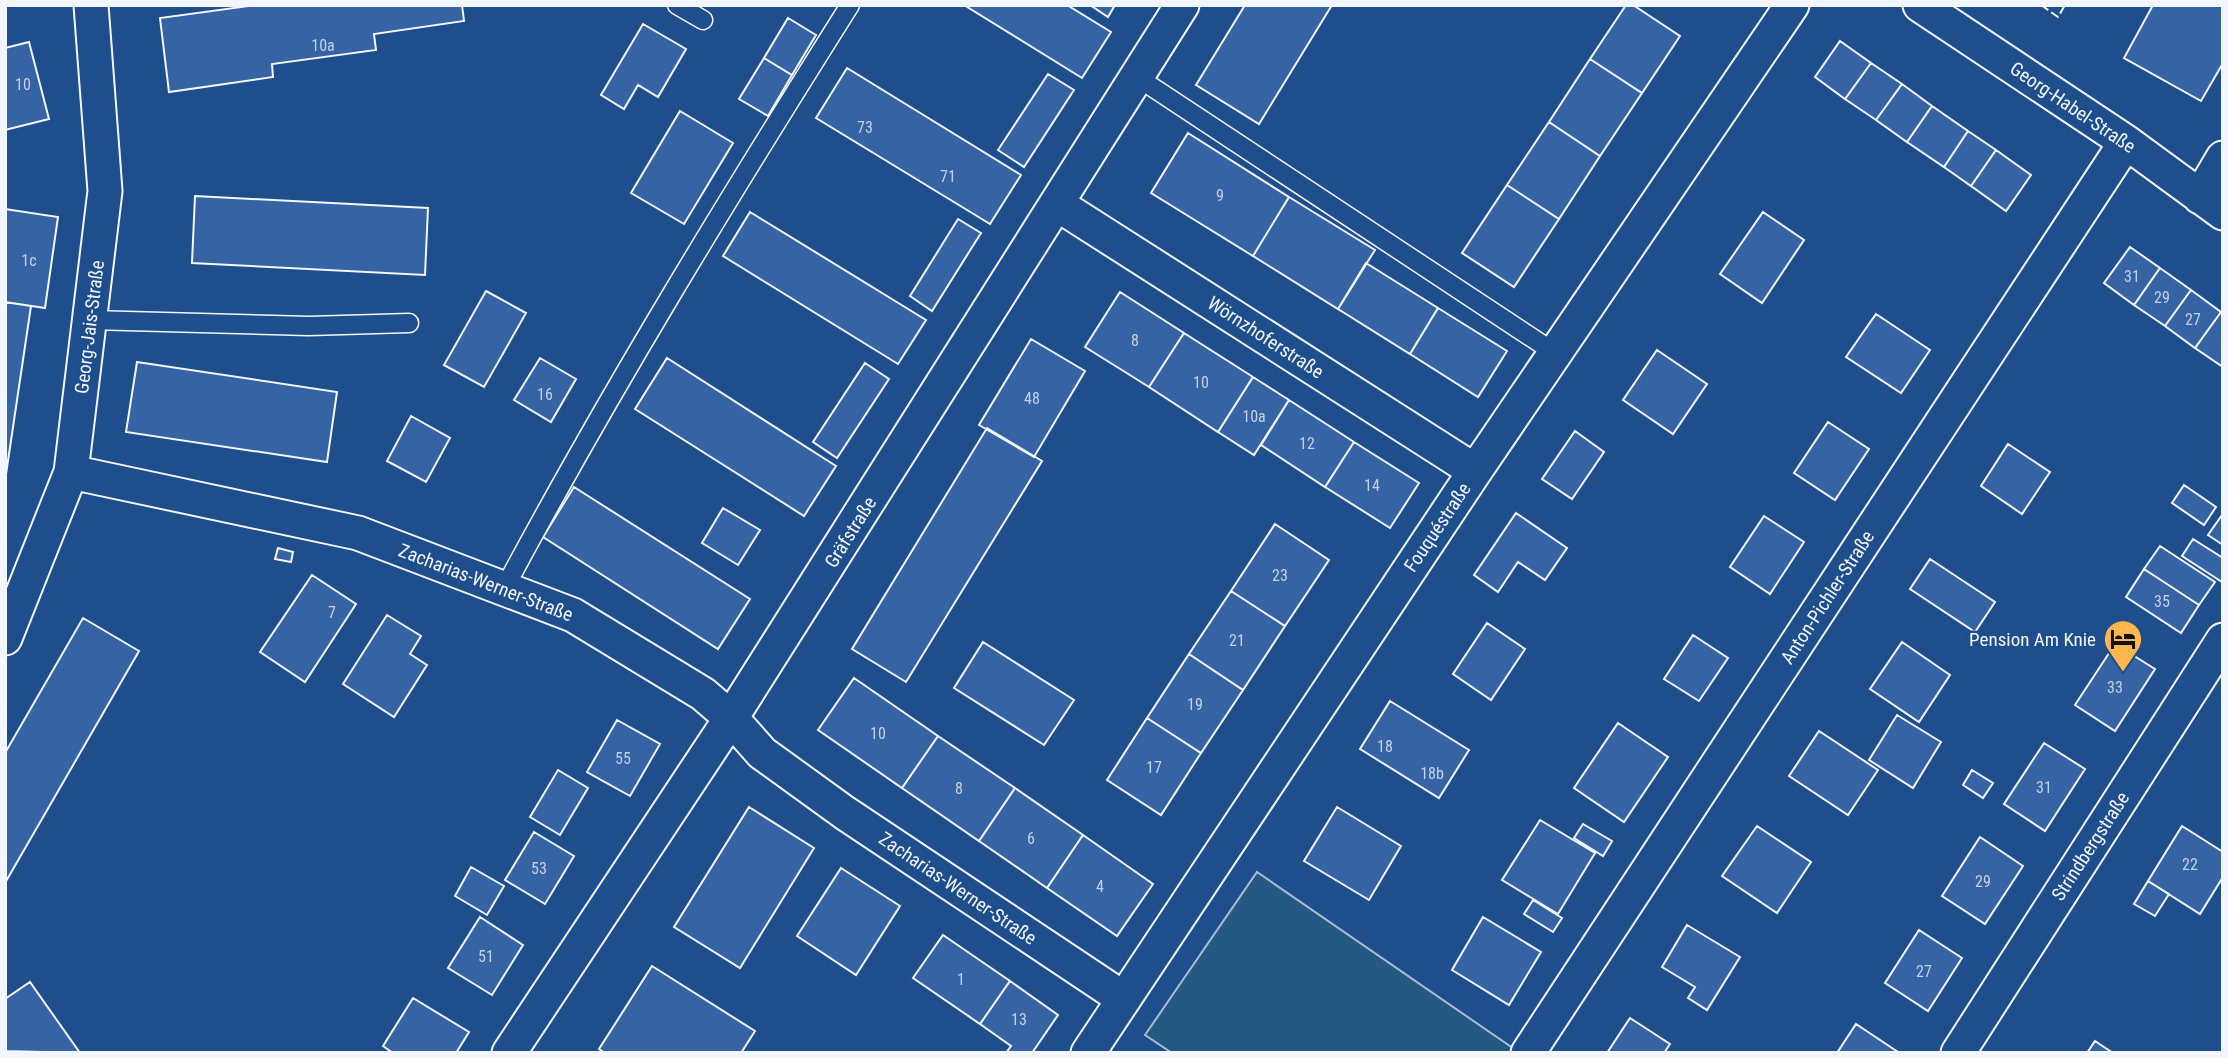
<svg xmlns="http://www.w3.org/2000/svg" width="2228" height="1058" font-family="'Roboto Condensed',sans-serif">
<style>
.green{fill:#245a82;stroke:#a8bbd7;stroke-width:2}
.building{fill:#3563a3;stroke:#f2f6ff;stroke-width:2}
.lines{fill:none;stroke-linecap:round;stroke-linejoin:round}
.service-casing{stroke:#f2f6ff;stroke-width:21}
.minor-casing{stroke:#f2f6ff;stroke-width:37}
.service{stroke:#1f4e8c;stroke-width:18}
.minor{stroke:#1f4e8c;stroke-width:33}
.fence{stroke:#f2f6ff;stroke-width:2;stroke-dasharray:9 3.5;stroke-linecap:butt}
.labels{text-anchor:middle;stroke-width:5;stroke-linejoin:round;paint-order:stroke}
.number-label{font-size:16px;fill:#c3d1e8}
.street-label{font-size:19px;fill:#f2f6ff;stroke:#1f4e8c}
.poi-label{font-size:19px;fill:#f2f6ff;stroke:#1f4e8c;text-anchor:end}
</style>
<rect width="100%" height="100%" fill="#1f4e8c"/>
<path class="green" d="M 1257,872 L 1520,1053 L 1172,1053 L 1145,1035 Z"/>
<path class="building" d="M 256,5 L 462,5 L 464,21 L 374,34 L 376,50 L 272,64 L 273,77 L 169,92 L 160,18 Z
M 964,5 L 1067,5 L 1111,32 L 1082,78 Z
M 1090,5 L 1115,5 L 1108,17 Z
M 1245,5 L 1332,5 L 1259,124 L 1196,85 Z
M 1626,5 L 1633,5 L 1680,36 L 1642,93 L 1590,59 Z
M 2153,5 L 2223,5 L 2223,63 L 2201,101 L 2124,58 Z
M 788,18 L 816,35 L 792,75 L 764,58 Z
M 643,24 L 686,49 L 658,97 L 638,85 L 624,109 L 601,95 Z
M 1840,41 L 1871,63 L 1845,99 L 1815,77 Z
M 29,42 L 49,119 L 5,130 L 5,48 Z
M 764,58 L 792,75 L 768,116 L 739,99 Z
M 1590,59 L 1642,93 L 1600,156 L 1549,122 Z
M 1871,63 L 1902,84 L 1876,120 L 1845,99 Z
M 847,68 L 1021,175 L 990,224 L 816,118 Z
M 1048,74 L 1074,90 L 1024,167 L 998,150 Z
M 1902,84 L 1932,106 L 1907,142 L 1876,120 Z
M 1932,106 L 1968,131 L 1944,167 L 1907,142 Z
M 680,111 L 733,143 L 684,224 L 631,193 Z
M 1549,122 L 1600,156 L 1559,219 L 1507,185 Z
M 1968,131 L 1996,150 L 1971,186 L 1944,167 Z
M 1188,133 L 1289,197 L 1253,256 L 1151,193 Z
M 1996,150 L 2031,175 L 2006,211 L 1971,186 Z
M 1507,185 L 1559,219 L 1514,287 L 1462,253 Z
M 195,196 L 428,208 L 425,275 L 192,263 Z
M 1289,197 L 1375,250 L 1338,309 L 1253,256 Z
M 5,209 L 58,217 L 45,308 L 5,302 Z
M 750,212 L 926,320 L 898,364 L 723,256 Z
M 1763,212 L 1804,240 L 1762,303 L 1720,274 Z
M 958,219 L 981,233 L 932,311 L 910,296 Z
M 2130,247 L 2160,268 L 2134,305 L 2104,283 Z
M 1366,263 L 1438,308 L 1410,354 L 1338,309 Z
M 2160,268 L 2191,290 L 2165,326 L 2134,305 Z
M 2191,290 L 2221,312 L 2195,348 L 2165,326 Z
M 486,291 L 526,313 L 484,387 L 444,365 Z
M 1120,292 L 1184,333 L 1149,387 L 1085,347 Z
M 5,302 L 31,306 L 5,481 Z
M 1438,308 L 1507,351 L 1478,397 L 1410,354 Z
M 2221,312 L 2223,313 L 2223,367 L 2195,348 Z
M 1876,314 L 1930,350 L 1901,393 L 1846,357 Z
M 1184,333 L 1253,377 L 1218,432 L 1149,387 Z
M 1031,339 L 1085,371 L 1034,457 L 979,425 Z
M 1657,350 L 1707,384 L 1673,434 L 1623,400 Z
M 540,358 L 576,379 L 551,422 L 514,400 Z
M 667,358 L 836,466 L 804,516 L 635,409 Z
M 137,362 L 337,392 L 327,462 L 126,432 Z
M 865,363 L 889,379 L 837,458 L 813,442 Z
M 1253,377 L 1289,400 L 1254,455 L 1218,432 Z
M 1289,400 L 1354,442 L 1325,487 L 1261,445 Z
M 411,416 L 450,438 L 426,482 L 387,461 Z
M 1828,422 L 1869,449 L 1835,500 L 1794,473 Z
M 987,428 L 1042,461 L 906,682 L 852,649 Z
M 1575,431 L 1604,452 L 1572,499 L 1542,479 Z
M 1354,442 L 1419,483 L 1390,528 L 1325,487 Z
M 2008,444 L 2050,472 L 2022,514 L 1981,486 Z
M 2184,485 L 2216,507 L 2204,525 L 2172,503 Z
M 574,487 L 750,599 L 718,649 L 543,537 Z
M 723,508 L 760,530 L 738,565 L 702,543 Z
M 1516,513 L 1567,548 L 1545,580 L 1518,562 L 1498,592 L 1474,575 Z
M 2222,515 L 2223,515 L 2223,545 L 2208,535 Z
M 1764,516 L 1804,542 L 1770,594 L 1730,567 Z
M 1275,524 L 1329,560 L 1285,626 L 1231,591 Z
M 2193,539 L 2223,558 L 2222,582 L 2182,556 Z
M 2160,546 L 2215,582 L 2199,605 L 2144,569 Z
M 278,548 L 293,552 L 291,562 L 275,559 Z
M 1930,559 L 1995,602 L 1975,632 L 1910,589 Z
M 2144,569 L 2199,605 L 2181,633 L 2126,597 Z
M 312,575 L 356,604 L 305,682 L 260,652 Z
M 1231,591 L 1285,626 L 1243,690 L 1189,654 Z
M 387,615 L 421,636 L 410,654 L 427,665 L 394,717 L 343,684 Z
M 83,618 L 139,651 L 5,883 L 5,753 Z
M 1487,623 L 1525,649 L 1491,700 L 1453,674 Z
M 1693,635 L 1728,658 L 1699,701 L 1664,679 Z
M 983,642 L 1074,700 L 1044,745 L 954,688 Z
M 1902,642 L 1950,675 L 1919,722 L 1870,689 Z
M 2115,644 L 2155,669 L 2115,731 L 2075,705 Z
M 1189,654 L 1243,690 L 1201,753 L 1147,718 Z
M 854,678 L 938,736 L 902,788 L 818,730 Z
M 1390,701 L 1469,750 L 1439,798 L 1360,749 Z
M 1897,715 L 1941,742 L 1913,788 L 1869,760 Z
M 1147,718 L 1201,753 L 1161,815 L 1107,780 Z
M 617,720 L 660,744 L 630,796 L 587,772 Z
M 1618,723 L 1668,757 L 1624,822 L 1574,788 Z
M 1819,731 L 1878,770 L 1848,815 L 1789,776 Z
M 938,736 L 1015,788 L 979,841 L 902,788 Z
M 2044,743 L 2085,769 L 2045,831 L 2004,804 Z
M 558,770 L 588,788 L 560,835 L 530,817 Z
M 1972,770 L 1993,783 L 1983,798 L 1963,785 Z
M 1015,788 L 1083,835 L 1047,888 L 979,841 Z
M 749,807 L 814,848 L 740,968 L 674,927 Z
M 1337,807 L 1401,846 L 1369,900 L 1304,861 Z
M 1540,820 L 1595,853 L 1558,914 L 1502,880 Z
M 1583,824 L 1612,841 L 1603,856 L 1574,838 Z
M 1757,826 L 1811,862 L 1777,913 L 1722,876 Z
M 2182,826 L 2223,852 L 2223,877 L 2200,914 L 2148,881 Z
M 534,832 L 574,856 L 545,904 L 505,880 Z
M 1083,835 L 1153,884 L 1117,936 L 1047,888 Z
M 1980,837 L 2023,866 L 1985,924 L 1942,896 Z
M 471,867 L 504,886 L 487,915 L 455,896 Z
M 841,868 L 900,906 L 856,975 L 797,936 Z
M 2148,881 L 2169,894 L 2155,916 L 2134,904 Z
M 1533,900 L 1562,918 L 1553,932 L 1524,914 Z
M 480,917 L 523,945 L 492,995 L 448,968 Z
M 1483,917 L 1541,952 L 1509,1005 L 1452,970 Z
M 1687,925 L 1740,957 L 1707,1010 L 1688,998 L 1695,987 L 1662,967 Z
M 1919,930 L 1962,958 L 1928,1011 L 1885,983 Z
M 943,935 L 1010,981 L 980,1024 L 913,978 Z
M 652,966 L 755,1031 L 741,1053 L 605,1053 L 599,1049 Z
M 1010,981 L 1058,1015 L 1032,1053 L 1006,1053 L 1011,1046 L 980,1024 Z
M 30,982 L 80,1053 L 5,1051 L 5,999 Z
M 413,998 L 469,1032 L 456,1053 L 393,1053 L 383,1046 Z
M 1630,1018 L 1670,1044 L 1664,1053 L 1607,1053 Z
M 1856,1024 L 1898,1052 L 1898,1053 L 1837,1053 Z
M 2095,1041 L 2113,1053 L 2087,1053 Z"/>
<g class="lines">
<g class="service-casing">
<path id="service" d="M 677,5 L 703,20
M 1137,77 L 1555,353
M 90,320 L 309,326 L 409,323
M 504,589 C 611,389 729,197 850,5"/>
</g>
<g class="minor-casing">
<path id="minor" d="M 1920,5 L 2126,142 L 2223,213
M 2200,197 L 2223,158
M 1057,204 L 1475,471
M 71,472 L 358,533 L 573,615 L 703,694 L 731,718 L 762,753 L 845,813 L 1124,999
M 5,638 L 71,472 L 105,191 L 91,5
M 509,1053 L 731,718 L 1182,5
M 1088,1053 L 1475,471 L 1792,5
M 1528,1053 L 2126,142
M 1958,1053 L 2223,640"/>
</g>
<use href="#service" class="service"/>
<use href="#minor" class="minor"/>
<path class="fence" d="M 2041,5 L 2058,17 L 2065,5"/>
</g>
<defs>
<g id="hotel-pin" transform="scale(2.0125)"><path d="M0 17L-7.5 6A9.5 9.5 0 1 1 7.5 6Z" fill="#ffb74d" stroke="#1f4e8c"/><path d="M-6-4.5h1.5V1H6V5H4.5V3h-9V5H-6ZM-4 0a1.8 1.8 0 1 1 3.6 0ZM.5 0V-2.5h3Q6-2.5 6 0Z" fill="#111"/></g>
</defs>
<g fill-rule="evenodd">
<use href="#hotel-pin" x="2123" y="639"/>
</g>
<g class="labels">
<g class="number-label">
<text x="323" y="51">10a</text>
<text x="23" y="90">10</text>
<text x="865" y="133">73</text>
<text x="948" y="182">71</text>
<text x="1220" y="201">9</text>
<text x="29" y="266">1c</text>
<text x="2132" y="282">31</text>
<text x="2162" y="303">29</text>
<text x="2193" y="325">27</text>
<text x="1135" y="346">8</text>
<text x="1201" y="388">10</text>
<text x="545" y="400">16</text>
<text x="1032" y="404">48</text>
<text x="1254" y="422">10a</text>
<text x="1307" y="449">12</text>
<text x="1372" y="491">14</text>
<text x="1280" y="581">23</text>
<text x="2162" y="607">35</text>
<text x="332" y="618">7</text>
<text x="1237" y="646">21</text>
<text x="2115" y="693">33</text>
<text x="1195" y="710">19</text>
<text x="878" y="739">10</text>
<text x="1385" y="752">18</text>
<text x="623" y="764">55</text>
<text x="1154" y="773">17</text>
<text x="1432" y="779">18b</text>
<text x="2044" y="793">31</text>
<text x="959" y="794">8</text>
<text x="1031" y="844">6</text>
<text x="2190" y="870">22</text>
<text x="539" y="874">53</text>
<text x="1983" y="887">29</text>
<text x="1100" y="892">4</text>
<text x="486" y="962">51</text>
<text x="1924" y="977">27</text>
<text x="961" y="985">1</text>
<text x="1019" y="1025">13</text>
</g>
<g class="street-label">
<text transform="translate(2073 107) rotate(34)" y="7">Georg-Habel-Straße</text>
<text transform="translate(89 327) rotate(-83)" y="7">Georg-Jais-Straße</text>
<text transform="translate(1266 337) rotate(33)" y="7">Wörnzhoferstraße</text>
<text transform="translate(1437 527) rotate(-56)" y="7">Fouquéstraße</text>
<text transform="translate(850 532) rotate(-58)" y="7">Gräfstraße</text>
<text transform="translate(486 582) rotate(21)" y="7">Zacharias-Werner-Straße</text>
<text transform="translate(1827 597) rotate(-57)" y="7">Anton-Pichler-Straße</text>
<text transform="translate(2090 846) rotate(-57)" y="7">Strindbergstraße</text>
<text transform="translate(958 888) rotate(34)" y="7">Zacharias-Werner-Straße</text>
</g>
<g class="poi-label">
<text x="2096" y="646">Pension Am Knie</text>
</g>
</g>
<rect width="2228" height="1058" fill="none" stroke="#f2f6ff" stroke-width="14"/>
</svg>
